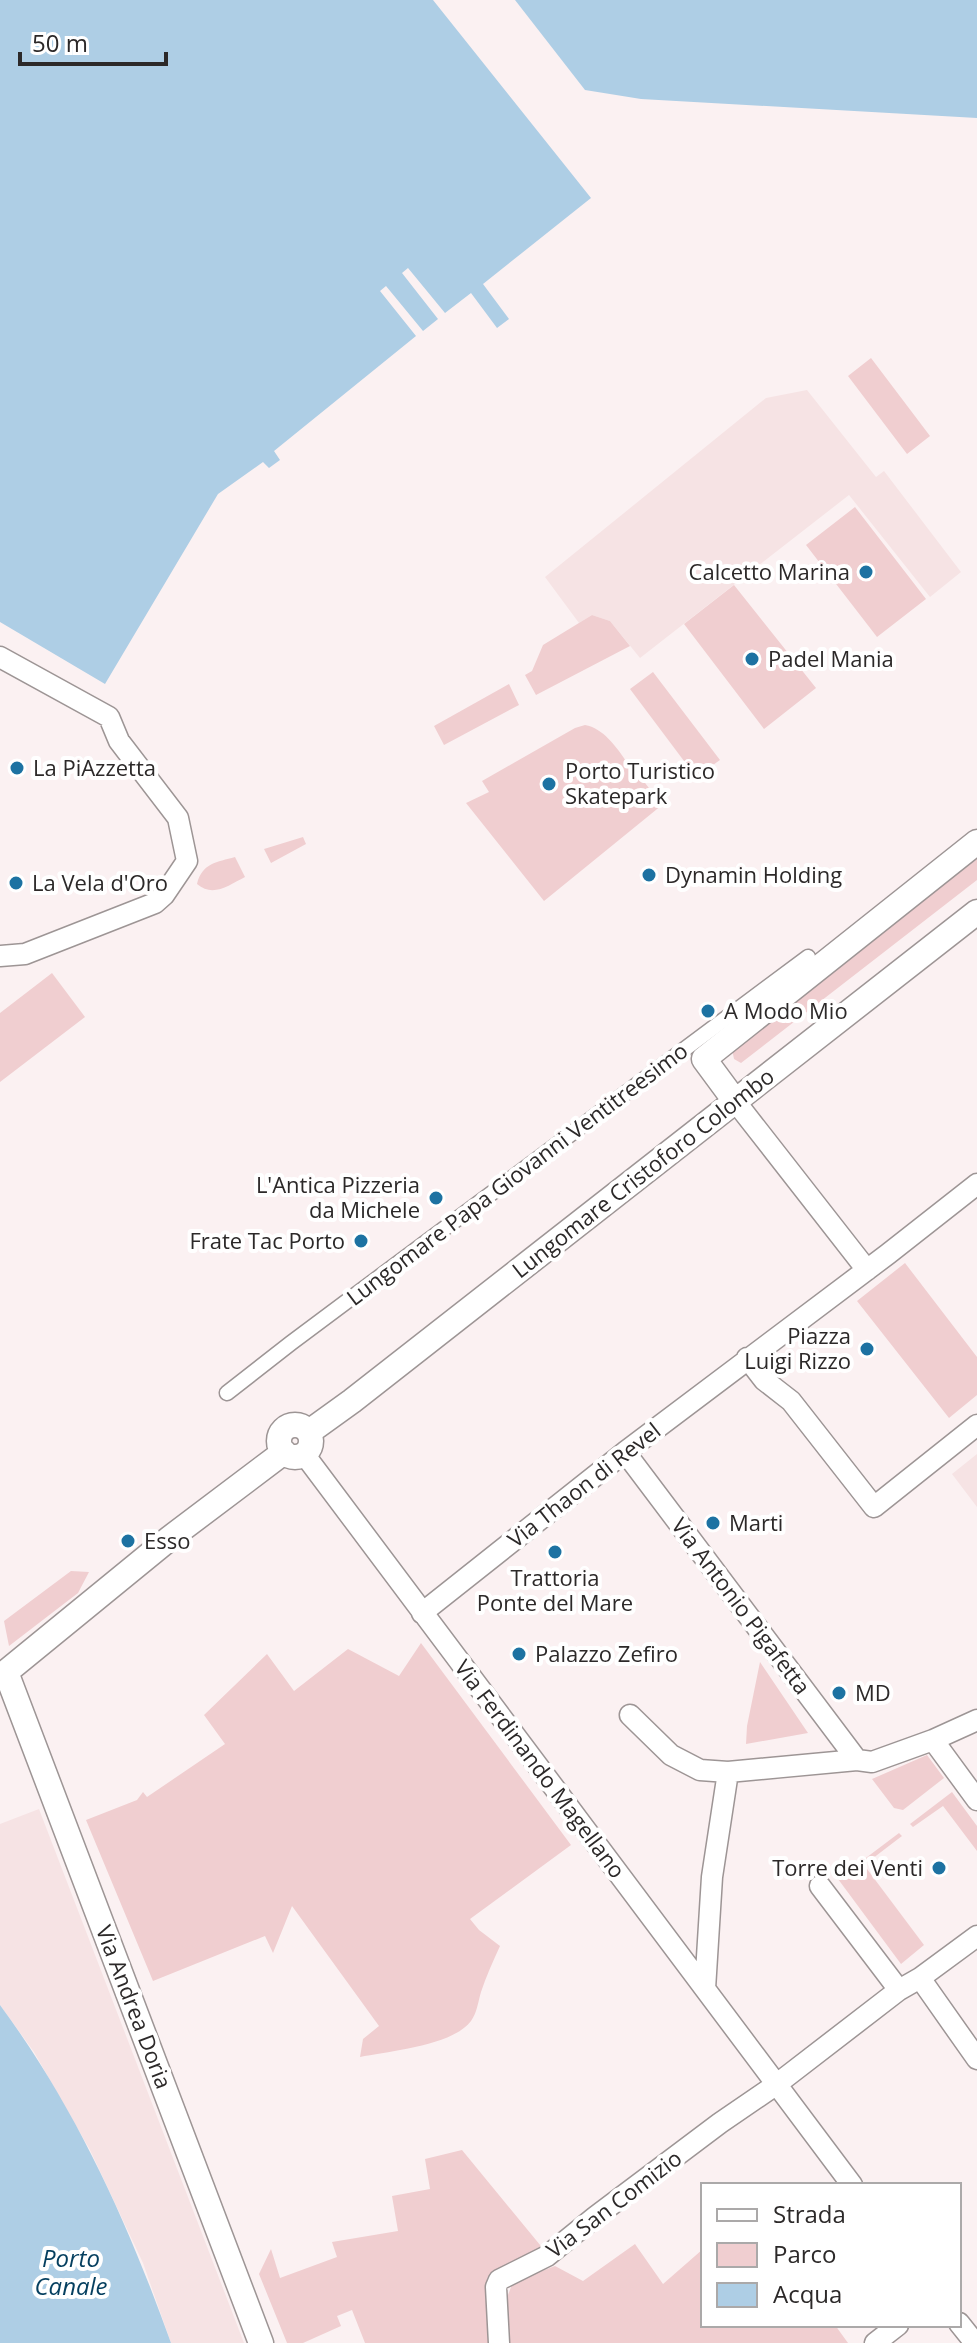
<svg xmlns="http://www.w3.org/2000/svg" width="977" height="2343" font-family="'Open Sans',sans-serif">
<style>
.built{fill:#f6e3e4}
.green{fill:#f0ced0}
.water{fill:#aecee5}
.lines{fill:none;stroke-linecap:round;stroke-linejoin:round}
.pedestrian-casing{stroke:#9d9595;stroke-width:17}
.minor-casing{stroke:#9d9595;stroke-width:23}
.tertiary-casing{stroke:#9d9595;stroke-width:27}
.pedestrian{stroke:#fff;stroke-width:14}
.minor{stroke:#fff;stroke-width:20}
.tertiary{stroke:#fff;stroke-width:24}
.poi-dot{fill:#1d72a2;stroke:#fff;stroke-width:3}
.labels{text-anchor:middle;stroke-width:8;stroke-linejoin:round;paint-order:stroke}
.poi-label{font-size:22px;fill:#2c2929;stroke:#fff;text-anchor:start}
.street-label{font-size:22px;fill:#2c2929;stroke:#fff}
.water-label{font-size:24px;font-style:italic;fill:#053f5f;stroke:#fff}
</style>
<rect width="100%" height="100%" fill="#fbf1f2"/>
<path class="built" d="M 807,390 L 876,477 L 884,471 L 961,572 L 930,597 L 849,495 L 640,658 L 610,621 L 592,615 L 579,623 L 545,577 L 766,398 Z
M 977,1454 L 977,1507 L 952,1474 Z
M 39,1809 L 244,2343 L 171,2343 L 143,2263 L 90,2150 L 34,2052 L 0,2005 L 0,1824 Z"/>
<path class="green" d="M 871,358 L 930,436 L 907,454 L 848,376 Z
M 855,507 L 926,599 L 877,637 L 806,545 Z
M 734,585 L 816,688 L 764,729 L 684,624 Z
M 592,615 L 610,621 L 630,646 L 536,695 L 525,675 L 532,671 L 543,645 Z
M 653,672 L 720,760 L 696,777 L 630,689 Z
M 509,684 L 519,705 L 444,745 L 434,726 Z
M 585,725 C 609,729 625,761 639,780 L 642,779 L 662,805 L 544,901 L 466,803 L 489,792 L 482,781 L 575,728 Z
M 303,837 L 306,844 L 271,863 L 264,849 Z
M 235,857 L 245,877 C 229,885 213,898 197,884 C 202,863 217,862 235,857 Z
M 977,859 L 977,880 L 741,1063 L 734,1059 L 732,1049 Z
M 52,973 L 85,1017 L 0,1082 L 0,1013 Z
M 905,1263 L 977,1357 L 977,1395 L 949,1418 L 857,1301 Z
M 71,1571 L 89,1572 L 78,1593 L 9,1646 L 4,1621 Z
M 421,1643 L 571,1845 L 470,1919 L 479,1930 L 500,1946 C 493,1961 486,1977 481,1992 C 478,2002 477,2013 471,2021 C 452,2046 389,2051 360,2057 L 363,2039 L 379,2026 L 292,1906 L 273,1953 L 265,1936 L 153,1981 L 86,1820 L 137,1800 L 143,1792 L 147,1797 L 225,1744 L 204,1715 L 267,1654 L 294,1691 L 348,1649 L 399,1676 Z
M 760,1662 L 808,1733 L 746,1744 L 747,1726 Z
M 927,1755 L 944,1778 L 903,1810 L 894,1808 L 872,1779 Z
M 952,1792 L 977,1826 L 977,1851 L 943,1806 L 913,1827 L 910,1824 Z
M 899,1833 L 902,1836 L 864,1865 L 924,1945 L 901,1964 L 838,1879 Z
M 462,2150 L 545,2251 L 487,2278 L 486,2291 L 492,2343 L 365,2343 L 352,2310 L 337,2316 L 341,2326 L 303,2343 L 287,2343 L 259,2274 L 271,2249 L 280,2278 L 337,2257 L 332,2242 L 398,2231 L 392,2196 L 430,2189 L 425,2159 Z
M 635,2244 L 663,2284 L 703,2249 L 703,2325 L 835,2325 L 848,2343 L 510,2343 L 503,2308 L 513,2282 L 555,2266 L 583,2281 Z"/>
<path class="water" d="M 0,0 L 433,0 L 591,198 L 483,284 L 509,319 L 497,328 L 471,293 L 445,313 L 408,268 L 402,273 L 438,319 L 423,331 L 386,286 L 380,291 L 416,336 L 274,451 L 280,460 L 269,468 L 263,462 L 218,494 L 105,684 L 0,622 Z
M 515,0 L 977,0 L 977,118 L 641,99 L 585,90 Z
M 0,2005 C 76,2108 128,2223 171,2343 L 0,2343 Z"/>
<g class="lines">
<g class="pedestrian-casing">
<path id="pedestrian" d="M 227,1393 L 291,1343 L 808,957"/>
</g>
<g class="minor-casing">
<path id="minor" d="M 0,657 L 109,717 L 119,741 L 178,818 L 187,861 L 164,895 L 155,903 L 25,954 L 0,956
M 735,1101 L 867,1270
M 747,1358 L 764,1380 L 791,1401 L 874,1507 L 977,1425
M 625,1452 L 857,1760
M 304,1454 L 852,2185
M 422,1613 L 625,1452 L 888,1254 L 977,1184
M 630,1715 L 671,1755 L 700,1770 L 728,1772
M 933,1740 L 977,1800
M 820,1886 L 899,1990
M 920,1978 L 977,2059
M 705,1989 L 712,1877 L 728,1772 L 857,1760 L 872,1762 L 933,1740 L 977,1720
M 959,2323 L 975,2343
M 499,2343 L 496,2287 L 499,2280 L 547,2256 L 595,2217 L 720,2123 L 777,2084 L 899,1990 L 920,1978 L 977,1936
M 875,2343 L 898,2325"/>
</g>
<g class="tertiary-casing">
<path id="tertiary" d="M 735,1101 L 704,1059 L 977,842
M279 1441a16 16 0 1 1 32 0a16 16 0 1 1-32 0Z
M 309,1432 L 352,1401 L 977,912
M 261,2343 L 6,1672 L 170,1538 L 284,1452"/>
</g>
<use href="#pedestrian" class="pedestrian"/>
<use href="#minor" class="minor"/>
<use href="#tertiary" class="tertiary"/>
</g>
<g class="poi-dot">
<circle cx="866" cy="572" r="8"/>
<circle cx="752" cy="659" r="8"/>
<circle cx="17" cy="768" r="8"/>
<circle cx="549" cy="784" r="8"/>
<circle cx="649" cy="875" r="8"/>
<circle cx="16" cy="883" r="8"/>
<circle cx="708" cy="1011" r="8"/>
<circle cx="436" cy="1198" r="8"/>
<circle cx="361" cy="1241" r="8"/>
<circle cx="867" cy="1349" r="8"/>
<circle cx="713" cy="1523" r="8"/>
<circle cx="128" cy="1541" r="8"/>
<circle cx="555" cy="1552" r="8"/>
<circle cx="519" cy="1654" r="8"/>
<circle cx="839" cy="1693" r="8"/>
<circle cx="939" cy="1868" r="8"/>
</g>
<g class="labels">
<g class="poi-label">
<text x="850" y="580" text-anchor="end">Calcetto Marina</text>
<text x="768" y="667">Padel Mania</text>
<text x="33" y="776">La PiAzzetta</text>
<text x="565" y="779">Porto Turistico<tspan x="565" dy="25">Skatepark</tspan></text>
<text x="665" y="883">Dynamin Holding</text>
<text x="32" y="891">La Vela d'Oro</text>
<text x="724" y="1019">A Modo Mio</text>
<text x="420" y="1193" text-anchor="end">L'Antica Pizzeria<tspan x="420" dy="25">da Michele</tspan></text>
<text x="345" y="1249" text-anchor="end">Frate Tac Porto</text>
<text x="851" y="1344" text-anchor="end">Piazza<tspan x="851" dy="25">Luigi Rizzo</tspan></text>
<text x="729" y="1531">Marti</text>
<text x="144" y="1549">Esso</text>
<text x="555" y="1586" text-anchor="middle">Trattoria<tspan x="555" dy="25">Ponte del Mare</tspan></text>
<text x="535" y="1662">Palazzo Zefiro</text>
<text x="855" y="1701">MD</text>
<text x="923" y="1876" text-anchor="end">Torre dei Venti</text>
</g>
<g class="street-label">
<text transform="translate(643 1173) rotate(-38)" y="8">Lungomare Cristoforo Colombo</text>
<text transform="translate(517 1174) rotate(-37)" y="8">Lungomare Papa Giovanni Ventitreesimo</text>
<text transform="translate(584 1485) rotate(-38)" y="8">Via Thaon di Revel</text>
<text transform="translate(741 1606) rotate(53)" y="8">Via Antonio Pigafetta</text>
<text transform="translate(540 1769) rotate(53)" y="8">Via Ferdinando Magellano</text>
<text transform="translate(134 2007) rotate(69)" y="8">Via Andrea Doria</text>
<text transform="translate(614 2204) rotate(-37)" y="8">Via San Comizio</text>
</g>
<g class="water-label">
<text x="71" y="2267">Porto<tspan x="71" dy="28">Canale</tspan></text>
</g>
</g>
<rect x="701" y="2183" width="260" height="144" fill="#ffffff" stroke="#aba9a9" stroke-width="2"/>
<rect x="717" y="2209" width="40" height="12" fill="#ffffff" stroke="#aba9a9" stroke-width="2"/>
<text x="773" y="2223" font-size="24" fill="#2c2929">Strada</text>
<rect x="717" y="2243" width="40" height="24" fill="#f0ced0" stroke="#aba9a9" stroke-width="2"/>
<text x="773" y="2263" font-size="24" fill="#2c2929">Parco</text>
<rect x="717" y="2283" width="40" height="24" fill="#aecee5" stroke="#aba9a9" stroke-width="2"/>
<text x="773" y="2303" font-size="24" fill="#2c2929">Acqua</text>
<path d="M20 52v12h146v-12" fill="none" stroke="#2c2929" stroke-width="4"/>
<text x="32" y="52" font-size="24" fill="#2c2929" stroke="#ffffff" stroke-width="6" paint-order="stroke">50 m</text>
</svg>
